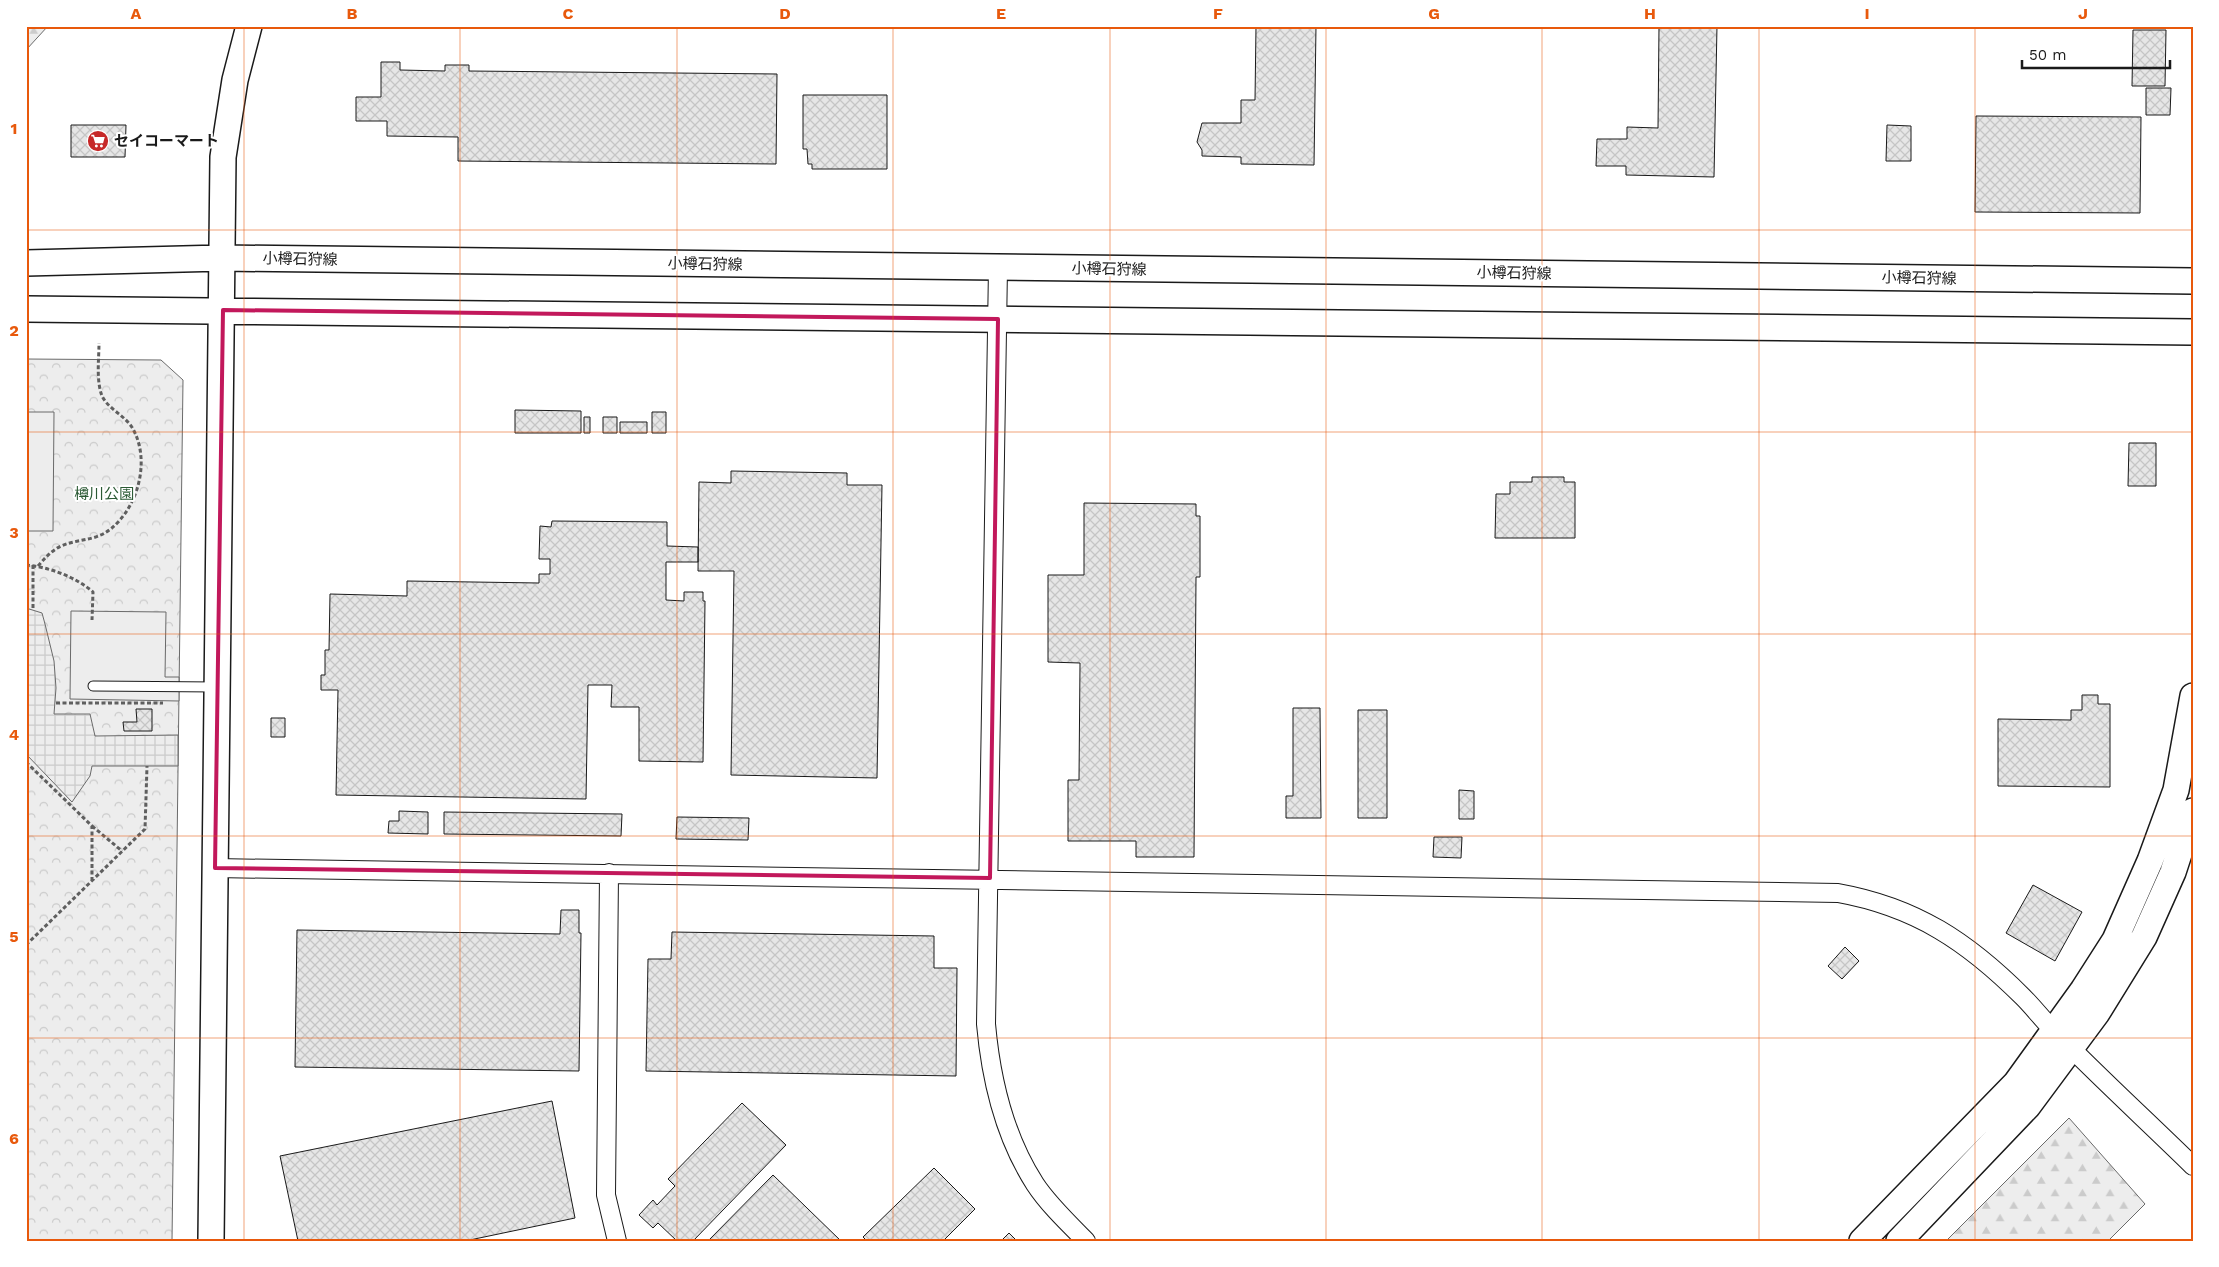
<svg xmlns="http://www.w3.org/2000/svg" width="2219" height="1267" font-family="'Work Sans','Noto Sans JP',sans-serif">
<style>
.forest{fill:url(#forest-firs);stroke:#6a6a6a}
.park{fill:url(#park-crowns);stroke:#6a6a6a}
.built{fill:#ededed;stroke:#6a6a6a}
.plaza{fill:url(#plaza-grid);stroke:#6a6a6a}
.building{fill:url(#building-cross-hatch);stroke:#1a1a1a}
.lines{fill:none;stroke-linecap:round;stroke-linejoin:round}
.lane-casing{stroke:#1a1a1a;stroke-width:11}
.street-casing{stroke:#1a1a1a;stroke-width:20}
.secondary-casing{stroke:#1a1a1a;stroke-width:28}
.path{stroke:#5f5f5f;stroke-width:3;stroke-dasharray:4 2.5;stroke-linecap:butt}
.lane{stroke:#fff;stroke-width:9}
.street{stroke:#fff;stroke-width:18}
.secondary{stroke:#fff;stroke-width:25}
.marked{fill:none;stroke:#c2185b;stroke-width:4;stroke-linejoin:round}
.grid{fill:none;stroke:#e8590c;stroke-width:1;stroke-opacity:0.55}
.labels{text-anchor:middle;stroke-width:4;stroke-linejoin:round;paint-order:stroke}
.poi-label{font-size:15px;font-weight:bold;fill:#1a1a1a;stroke:#fff;text-anchor:start}
.street-label{font-size:15px;fill:#1a1a1a;stroke:#fff}
.park-label{font-size:15px;fill:#2b5a34;stroke:#fff}
.neatline{fill:none;stroke:#e8590c;stroke-width:2}
.grid-label{font-size:16px;text-anchor:middle;font-weight:bold;fill:#e8590c}
</style>
<defs>
<pattern id="forest-firs" width="22" height="20" patternUnits="userSpaceOnUse" patternTransform="scale(1.25)"><rect width="22" height="20" fill="#ededed"/><path d="M5 1l3.5 6h-7zM16 11l3.5 6h-7z" fill="#cbcbcb"/></pattern>
<pattern id="park-crowns" width="20" height="18" patternUnits="userSpaceOnUse" patternTransform="scale(1.25)"><rect width="20" height="18" fill="#ededed"/><path d="M2 6a3 3 0 1 1 6 0M12 15a3 3 0 1 1 6 0" fill="none" stroke="#cbcbcb"/></pattern>
<pattern id="plaza-grid" width="8" height="8" patternUnits="userSpaceOnUse" patternTransform="scale(1.25)"><rect width="8" height="8" fill="#ededed"/><path d="M0 4h8M4 0v8" fill="none" stroke="#cbcbcb"/></pattern>
<pattern id="building-cross-hatch" width="8" height="8" patternUnits="userSpaceOnUse" patternTransform="scale(1.25)"><rect width="8" height="8" fill="#e6e6e6"/><path d="M0 0l8 8M0 8l8-8" fill="none" stroke="#c5c5c5"/></pattern>
</defs>
<rect width="100%" height="100%" fill="#fff"/>
<path class="forest" d="M 26,26 L 48,26 L 26,50 Z
M 2069,1118 L 2145,1204 L 2108,1241 L 1946,1241 Z"/>
<path class="park" d="M 26,359 L 161,360 L 183,380 L 172,1241 L 26,1241 Z"/>
<path class="built" d="M 26,412 L 54,412 L 53,531 L 26,531 Z
M 71,611 L 166,612 L 165,677 L 179,677 L 179,701 L 70,699 Z"/>
<path class="plaza" d="M 26,608 L 42,613 L 45,624 L 54,661 L 56,688 L 54,714 L 90,714 L 95,736 L 178,735 L 178,766 L 92,766 L 90,776 L 72,802 L 26,754 Z"/>
<path class="building" d="M 1256,26 L 1316,26 L 1314,165 L 1241,164 L 1241,157 L 1202,156 L 1202,150 L 1197,142 L 1202,123 L 1241,123 L 1241,100 L 1255,100 Z
M 1659,26 L 1717,26 L 1714,177 L 1626,175 L 1626,166 L 1596,166 L 1597,139 L 1627,139 L 1627,127 L 1658,128 Z
M 2133,30 L 2166,30 L 2165,86 L 2132,86 Z
M 381,62 L 400,62 L 400,70 L 445,71 L 445,65 L 469,65 L 469,71 L 777,74 L 776,164 L 458,161 L 458,137 L 387,136 L 387,121 L 356,121 L 356,97 L 381,97 Z
M 2146,88 L 2171,88 L 2170,115 L 2146,115 Z
M 803,95 L 887,95 L 887,169 L 812,169 L 812,164 L 808,164 L 807,149 L 803,149 Z
M 1976,116 L 2141,117 L 2140,213 L 1975,212 Z
M 71,125 L 126,125 L 125,157 L 71,157 Z
M 1887,125 L 1911,126 L 1911,161 L 1886,161 Z
M 515,410 L 581,411 L 581,433 L 515,433 Z
M 652,412 L 666,412 L 666,433 L 652,433 Z
M 584,417 L 590,417 L 590,433 L 584,433 Z
M 603,417 L 617,417 L 617,433 L 603,433 Z
M 620,422 L 647,422 L 647,433 L 620,433 Z
M 2129,443 L 2156,443 L 2156,486 L 2128,486 Z
M 731,471 L 847,473 L 847,485 L 882,485 L 877,778 L 731,775 L 734,571 L 698,571 L 699,482 L 731,483 Z
M 1532,477 L 1564,477 L 1564,482 L 1575,482 L 1575,538 L 1495,538 L 1496,494 L 1510,494 L 1510,482 L 1532,482 Z
M 1084,503 L 1196,504 L 1196,516 L 1200,516 L 1200,577 L 1196,577 L 1194,857 L 1136,857 L 1136,841 L 1068,841 L 1068,780 L 1079,780 L 1080,663 L 1048,662 L 1048,575 L 1084,575 Z
M 552,521 L 667,522 L 667,546 L 698,547 L 698,562 L 666,562 L 666,600 L 684,601 L 684,592 L 703,592 L 703,601 L 705,601 L 703,762 L 639,761 L 639,707 L 611,707 L 612,685 L 588,685 L 586,799 L 336,795 L 338,690 L 321,690 L 321,675 L 325,675 L 325,650 L 329,650 L 330,594 L 407,596 L 407,581 L 539,583 L 539,574 L 550,574 L 550,559 L 539,559 L 540,526 L 551,527 Z
M 2082,695 L 2098,695 L 2098,704 L 2110,704 L 2110,787 L 1998,786 L 1998,719 L 2071,720 L 2071,710 L 2082,710 Z
M 1293,708 L 1320,708 L 1321,818 L 1286,818 L 1286,796 L 1293,796 Z
M 136,709 L 152,709 L 152,731 L 124,731 L 123,722 L 137,722 Z
M 1358,710 L 1387,710 L 1387,818 L 1358,818 Z
M 271,718 L 285,718 L 285,737 L 271,737 Z
M 1459,790 L 1474,791 L 1474,819 L 1459,819 Z
M 399,811 L 428,812 L 428,834 L 388,833 L 389,821 L 399,821 Z
M 444,812 L 622,814 L 621,836 L 444,834 Z
M 677,817 L 749,818 L 748,840 L 676,839 Z
M 1434,837 L 1462,837 L 1461,858 L 1433,857 Z
M 2033,885 L 2082,912 L 2055,961 L 2006,933 Z
M 561,910 L 579,910 L 579,933 L 581,933 L 579,1071 L 295,1067 L 297,930 L 560,934 Z
M 672,932 L 934,936 L 934,968 L 957,968 L 956,1076 L 646,1071 L 648,959 L 671,959 Z
M 1845,947 L 1859,961 L 1842,979 L 1828,966 Z
M 552,1101 L 575,1218 L 465,1241 L 298,1241 L 280,1156 Z
M 742,1103 L 786,1145 L 693,1241 L 677,1241 L 658,1223 L 653,1228 L 639,1215 L 653,1200 L 657,1205 L 675,1186 L 668,1179 Z
M 934,1168 L 975,1209 L 943,1241 L 867,1241 L 863,1237 Z
M 773,1175 L 841,1241 L 708,1241 Z
M 1009,1233 L 1017,1241 L 1001,1241 Z"/>
<g class="lines">
<g class="lane-casing">
<path id="lane" d="M 93,686 L 216,687"/>
</g>
<g class="street-casing">
<path id="street" d="M 998,267 L 986,1024 C 991,1080 1004,1136 1035,1184 C 1048,1204 1069,1224 1086,1241
M 215,868 L 1838,893 C 1916,907 1968,942 2023,997 C 2034,1008 2043,1020 2054,1031 C 2099,1077 2147,1121 2193,1166
M 609,873 L 606,1195 L 617,1241"/>
</g>
<g class="secondary-casing">
<path id="secondary" d="M 26,263 L 222,258 L 2193,281
M 26,309 L 2193,332
M 211,1241 L 223,157 L 235,80 L 249,26
M 1862,1241 L 2016,1083 L 2083,990 L 2115,940 L 2150,861 L 2176,790 L 2193,696
M 1899,1241 L 2028,1106 L 2097,1013 L 2144,937 L 2173,872 L 2193,811"/>
</g>
<path class="path" d="M 26,565 C 49,567 76,577 93,592 L 92,620
M 33,565 L 33,610
M 38,566 C 45,558 51,551 61,546 C 82,537 100,543 119,521 C 140,498 149,458 133,429 C 126,416 108,409 102,396 C 96,380 99,359 99,343
M 56,703 L 163,703
M 26,762 L 92,826 L 92,880
M 92,826 L 122,851
M 26,945 L 145,829 L 147,766"/>
<use href="#lane" class="lane"/>
<use href="#street" class="street"/>
<use href="#secondary" class="secondary"/>
</g>
<path class="marked" d="M 223,310 L 998,319 L 990,878 L 215,868 Z"/>
<path class="grid" d="M 244,26 L 244,1241M 460,26 L 460,1241M 677,26 L 677,1241M 893,26 L 893,1241M 1110,26 L 1110,1241M 1326,26 L 1326,1241M 1542,26 L 1542,1241M 1759,26 L 1759,1241M 1975,26 L 1975,1241M 26,230 L 2193,230M 26,432 L 2193,432M 26,634 L 2193,634M 26,836 L 2193,836M 26,1038 L 2193,1038"/>
<defs>
<g id="supermarket-disc" transform="scale(1.125)"><circle r="9.5" fill="#c62828" stroke="#fff"/><path d="M-6-5.5h2.5l.6 2H6L4.5 2H-2.5L-4.4-4H-6ZM-1.5 3.2a1.3 1.3 0 1 0 .1 0ZM3 3.2a1.3 1.3 0 1 0 .1 0Z" fill="#fff"/></g>
</defs>
<g fill-rule="evenodd">
<use href="#supermarket-disc" x="98" y="141"/>
</g>
<g class="labels">
<g class="poi-label">
<text x="114" y="146">セイコーマート</text>
</g>
<g class="street-label">
<text transform="translate(300 259) rotate(1)" y="5">小樽石狩線</text>
<text transform="translate(705 264) rotate(1)" y="5">小樽石狩線</text>
<text transform="translate(1109 269) rotate(1)" y="5">小樽石狩線</text>
<text transform="translate(1514 273) rotate(1)" y="5">小樽石狩線</text>
<text transform="translate(1919 278) rotate(1)" y="5">小樽石狩線</text>
</g>
<g class="park-label">
<text x="104" y="499">樽川公園</text>
</g>
</g>
<rect width="2219" height="1267" fill="none" stroke="#ffffff" stroke-width="55"/>
<path d="M2022 60v8h148v-8" fill="none" stroke="#1a1a1a" stroke-width="2.5"/>
<text x="2029" y="60" font-size="15" fill="#1a1a1a" stroke="#ffffff" stroke-width="4" paint-order="stroke">50 m</text>
<rect x="28" y="28" width="2164" height="1212" class="neatline"/>
<g class="grid-label">
<text x="136" y="19">A</text>
<text x="352" y="19">B</text>
<text x="568" y="19">C</text>
<text x="785" y="19">D</text>
<text x="1001" y="19">E</text>
<text x="1218" y="19">F</text>
<text x="1434" y="19">G</text>
<text x="1650" y="19">H</text>
<text x="1867" y="19">I</text>
<text x="2083" y="19">J</text>
<text x="14" y="134">1</text>
<text x="14" y="336">2</text>
<text x="14" y="538">3</text>
<text x="14" y="740">4</text>
<text x="14" y="942">5</text>
<text x="14" y="1144">6</text>
</g>
</svg>
